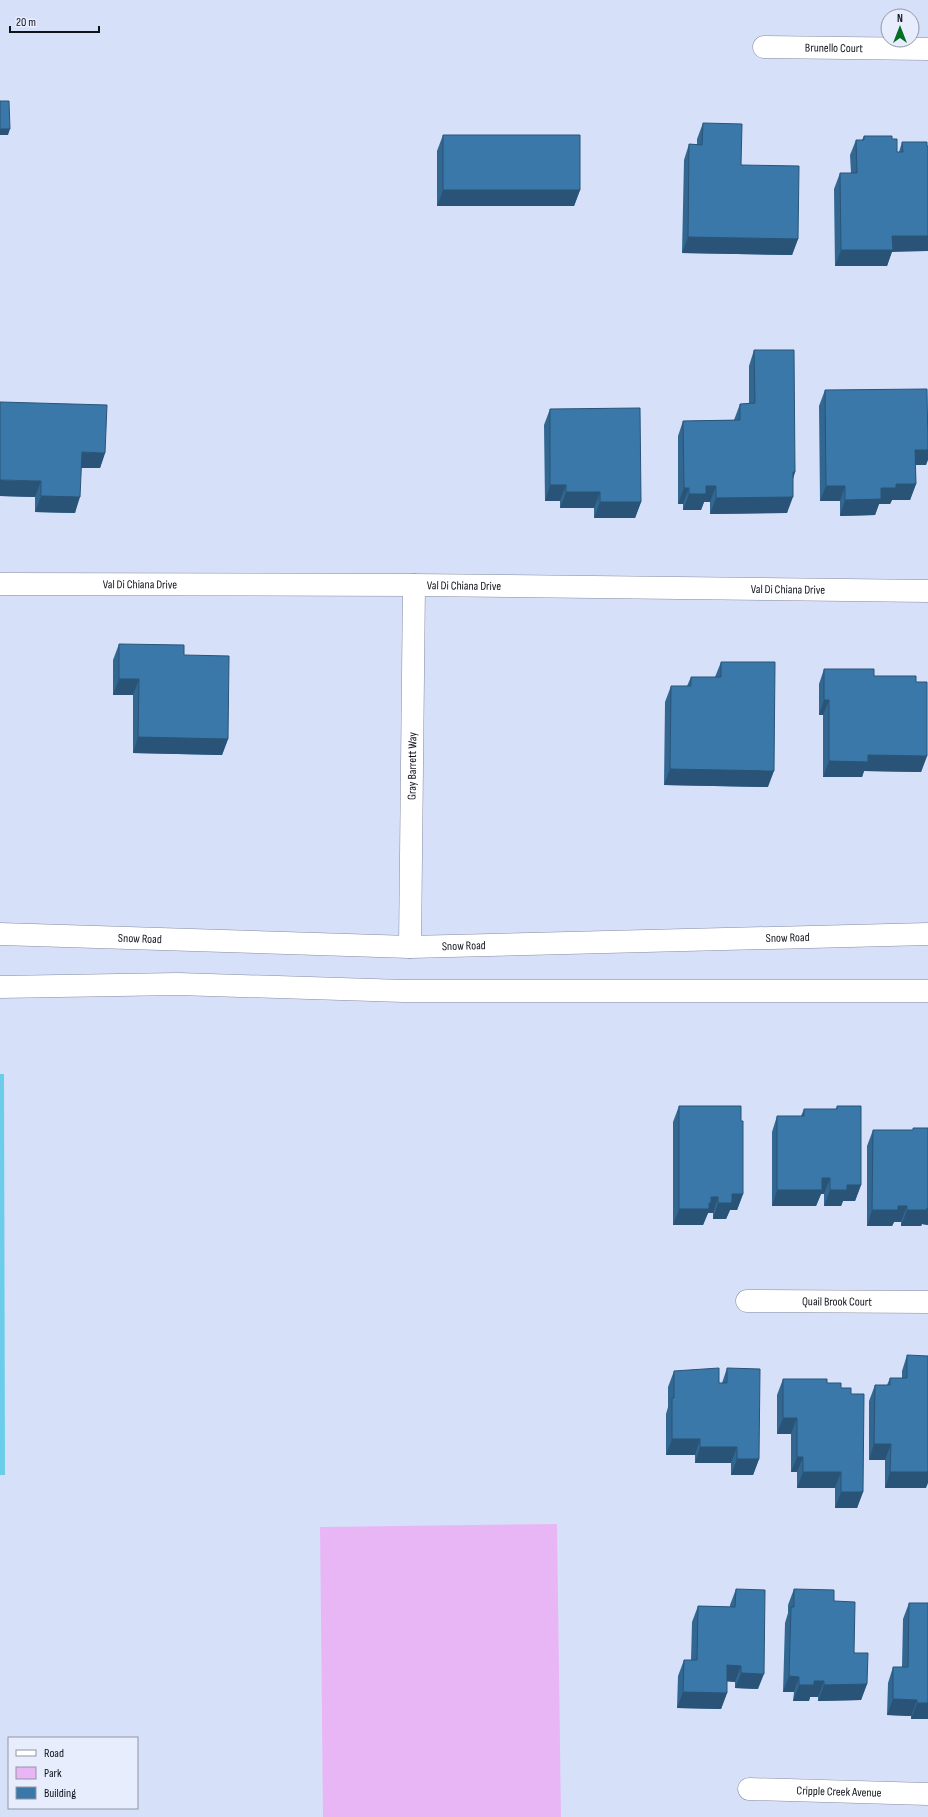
<svg xmlns="http://www.w3.org/2000/svg" width="928" height="1817" font-family="'Sofia Sans Condensed',sans-serif">
<style>
.green{fill:#e9b6f5}
.water{fill:#6ccdeb}
.lines{fill:none;stroke-linecap:round;stroke-linejoin:round}
.minor-casing{stroke:#848ca3;stroke-width:23}
.secondary-casing{stroke:#848ca3;stroke-width:23}
.minor{stroke:#fff;stroke-width:22}
.secondary{stroke:#fff;stroke-width:22}
.wall{fill:#326792}
.shaded-wall{fill:#295477}
.building{fill:#3a78aa;stroke:#295477}
.labels{text-anchor:middle;stroke-width:3;stroke-linejoin:round;paint-order:stroke}
.street-label{font-size:12px;fill:#0f121b;stroke:#e8edfd}
</style>
<rect width="100%" height="100%" fill="#d7e0f9"/>
<path class="green" d="M 557,1524 L 561,1817 L 323,1817 L 320,1527 Z"/>
<path class="water" d="M 0,1074 L 4,1074 L 5,1475 L 0,1475 Z"/>
<g class="lines">
<g class="minor-casing">
<g id="minor">
<path id="s1" d="M 764,47 L 928,49"/>
<path id="s2" d="M 0,584 L 414,585 L 928,591"/>
<path id="s3" d="M 410,947 L 414,585"/>
<path id="s4" d="M 747,1301 L 928,1302"/>
<path id="s5" d="M 749,1789 L 928,1794"/>
</g>
</g>
<g class="secondary-casing">
<g id="secondary">
<path id="s6" d="M 0,934 L 410,947 L 928,934"/>
<path d="M 0,987 L 178,984 L 404,991 L 928,991"/>
</g>
</g>
<use href="#minor" class="minor"/>
<use href="#secondary" class="secondary"/>
</g>
<path class="wall" d="M 703,123 L 741,165 L 798,239 L 792,255 L 682,253 L 684,160 L 689,144 L 697,145 L 697,139 Z
M 443,135 L 580,190 L 574,206 L 437,206 L 437,151 Z
M 864,136 L 892,139 L 897,152 L 899,152 L 902,142 L 927,142 L 887,266 L 835,266 L 834,189 L 840,173 L 851,173 L 850,155 L 856,140 L 862,140 Z
M 754,350 L 795,472 L 793,479 L 787,513 L 710,514 L 710,502 L 704,502 L 701,510 L 683,510 L 683,504 L 678,504 L 678,436 L 683,421 L 734,420 L 740,404 L 749,404 L 749,366 Z
M 825,390 L 926,465 L 916,465 L 916,484 L 910,500 L 892,500 L 890,504 L 879,504 L 875,515 L 840,516 L 840,501 L 820,501 L 819,406 Z
M 550,409 L 641,502 L 635,518 L 594,518 L 594,508 L 560,508 L 560,501 L 545,501 L 544,425 Z
M 105,453 L 100,468 L 81,468 L 75,513 L 35,512 L 35,497 L 0,496 Z
M 119,644 L 184,655 L 228,739 L 222,755 L 133,753 L 133,695 L 113,695 L 113,660 Z
M 721,662 L 768,787 L 664,785 L 665,702 L 671,686 L 687,686 L 691,677 L 715,677 Z
M 824,669 L 916,682 L 927,756 L 921,772 L 864,771 L 862,777 L 823,777 L 823,715 L 819,715 L 819,684 Z
M 679,1106 L 741,1121 L 743,1194 L 737,1210 L 730,1210 L 726,1219 L 713,1219 L 713,1213 L 708,1213 L 703,1225 L 673,1225 L 673,1122 Z
M 837,1106 L 861,1185 L 855,1201 L 843,1201 L 841,1206 L 824,1206 L 824,1194 L 821,1194 L 816,1206 L 772,1206 L 772,1132 L 777,1116 L 801,1116 L 804,1109 L 836,1109 Z
M 913,1128 L 928,1128 L 928,1225 L 922,1224 L 921,1226 L 901,1226 L 901,1222 L 894,1222 L 892,1226 L 867,1226 L 867,1146 L 873,1130 L 913,1130 Z
M 907,1355 L 926,1488 L 885,1488 L 885,1460 L 869,1460 L 869,1401 L 875,1385 L 887,1385 L 890,1378 L 902,1378 L 902,1371 Z
M 727,1368 L 759,1459 L 753,1475 L 731,1475 L 731,1463 L 695,1463 L 695,1455 L 666,1455 L 666,1414 L 668,1407 L 668,1387 L 674,1371 L 719,1383 L 722,1383 Z
M 783,1379 L 827,1383 L 841,1388 L 851,1394 L 863,1492 L 857,1508 L 835,1508 L 835,1488 L 797,1488 L 797,1472 L 791,1472 L 791,1434 L 777,1434 L 777,1395 Z
M 736,1589 L 758,1689 L 735,1688 L 735,1682 L 727,1681 L 727,1693 L 721,1709 L 677,1708 L 678,1676 L 684,1660 L 691,1660 L 692,1622 L 698,1606 L 730,1607 L 730,1605 Z
M 794,1589 L 834,1601 L 867,1684 L 861,1700 L 818,1701 L 818,1697 L 810,1697 L 809,1701 L 793,1701 L 794,1692 L 783,1692 L 785,1623 L 788,1613 L 788,1605 Z
M 909,1603 L 928,1719 L 911,1719 L 911,1716 L 887,1715 L 888,1683 L 893,1667 L 902,1667 L 903,1619 Z"/>
<path class="shaded-wall" d="M 0,129 L 10,129 L 8,135 L 0,135 Z
M 443,190 L 580,190 L 574,206 L 437,206 Z
M 892,236 L 928,236 L 928,251 L 892,252 L 887,266 L 835,266 L 841,250 Z
M 688,237 L 798,239 L 792,255 L 682,253 Z
M 915,450 L 928,450 L 928,460 L 926,465 L 910,465 Z
M 82,452 L 105,453 L 100,468 L 76,468 Z
M 793,472 L 795,472 L 790,488 Z
M 0,480 L 41,481 L 35,497 L 0,496 Z
M 896,484 L 916,484 L 910,500 L 892,500 L 890,504 L 879,504 L 875,515 L 840,516 L 845,500 Z
M 550,485 L 566,485 L 560,501 L 545,501 Z
M 706,486 L 716,486 L 710,502 L 704,502 L 701,510 L 683,510 L 689,494 Z
M 826,486 L 845,486 L 840,501 L 820,501 Z
M 684,488 L 689,488 L 683,504 L 678,504 Z
M 566,492 L 600,492 L 594,508 L 560,508 Z
M 41,496 L 80,497 L 75,513 L 35,512 Z
M 793,497 L 787,513 L 710,514 L 716,498 Z
M 600,502 L 641,502 L 635,518 L 594,518 Z
M 119,679 L 139,679 L 133,695 L 113,695 Z
M 824,700 L 829,700 L 823,715 L 819,715 Z
M 138,737 L 228,739 L 222,755 L 133,753 Z
M 868,755 L 927,756 L 921,772 L 864,771 L 862,777 L 823,777 L 829,761 Z
M 670,769 L 774,771 L 768,787 L 664,785 Z
M 822,1178 L 830,1178 L 824,1194 L 821,1194 L 816,1206 L 772,1206 L 777,1190 Z
M 847,1185 L 861,1185 L 855,1201 L 843,1201 L 841,1206 L 824,1206 L 830,1190 Z
M 732,1194 L 743,1194 L 737,1210 L 730,1210 L 726,1219 L 713,1219 L 718,1203 Z
M 711,1197 L 718,1197 L 713,1213 L 708,1213 L 703,1225 L 673,1225 L 679,1209 Z
M 898,1206 L 907,1206 L 901,1222 L 894,1222 L 892,1226 L 867,1226 L 872,1210 Z
M 927,1208 L 928,1209 L 928,1225 L 922,1224 L 921,1226 L 901,1226 L 907,1210 Z
M 783,1418 L 797,1418 L 791,1434 L 777,1434 Z
M 672,1439 L 700,1439 L 695,1455 L 666,1455 Z
M 874,1444 L 891,1444 L 885,1460 L 869,1460 Z
M 700,1447 L 737,1447 L 731,1463 L 695,1463 Z
M 797,1457 L 803,1457 L 797,1472 L 791,1472 Z
M 737,1459 L 759,1459 L 753,1475 L 731,1475 Z
M 803,1472 L 841,1472 L 835,1488 L 797,1488 Z
M 890,1472 L 928,1472 L 928,1483 L 926,1488 L 885,1488 Z
M 841,1492 L 863,1492 L 857,1508 L 835,1508 Z
M 727,1665 L 741,1666 L 735,1682 L 722,1681 Z
M 741,1673 L 764,1674 L 758,1689 L 735,1688 Z
M 789,1676 L 799,1677 L 794,1692 L 783,1692 Z
M 814,1681 L 824,1681 L 818,1697 L 810,1697 L 809,1701 L 793,1701 L 799,1685 Z
M 867,1684 L 861,1700 L 818,1701 L 824,1685 Z
M 683,1692 L 727,1693 L 721,1709 L 677,1708 Z
M 893,1699 L 917,1700 L 911,1716 L 887,1715 Z
M 917,1703 L 928,1703 L 928,1719 L 911,1719 Z"/>
<path class="building" d="M 0,101 L 9,101 L 10,129 L 0,129 Z
M 703,123 L 742,124 L 741,165 L 799,166 L 798,239 L 688,237 L 689,144 L 702,145 Z
M 443,135 L 580,135 L 580,190 L 443,190 Z
M 864,136 L 892,136 L 892,139 L 897,139 L 897,152 L 903,152 L 902,142 L 927,142 L 927,146 L 928,146 L 928,236 L 892,236 L 893,250 L 841,250 L 840,173 L 857,173 L 856,140 L 864,140 Z
M 754,350 L 794,350 L 795,472 L 793,472 L 793,497 L 716,498 L 716,486 L 706,486 L 706,494 L 689,494 L 689,488 L 684,488 L 683,421 L 740,420 L 740,404 L 755,403 Z
M 927,389 L 928,450 L 915,450 L 916,484 L 896,484 L 896,488 L 881,488 L 881,499 L 845,500 L 845,486 L 826,486 L 825,390 Z
M 0,402 L 107,405 L 105,453 L 82,452 L 80,497 L 41,496 L 41,481 L 0,480 Z
M 640,408 L 641,502 L 600,502 L 600,492 L 566,492 L 566,485 L 550,485 L 550,409 Z
M 119,644 L 184,645 L 184,655 L 229,656 L 228,739 L 138,737 L 139,679 L 119,679 Z
M 721,662 L 775,662 L 774,771 L 670,769 L 671,686 L 691,686 L 691,677 L 721,677 Z
M 824,669 L 874,669 L 874,676 L 916,676 L 916,682 L 927,682 L 927,756 L 868,755 L 868,762 L 829,761 L 829,700 L 824,700 Z
M 679,1106 L 741,1106 L 741,1121 L 743,1121 L 743,1194 L 732,1194 L 732,1203 L 718,1203 L 718,1197 L 711,1197 L 711,1203 L 709,1203 L 709,1209 L 679,1209 Z
M 837,1106 L 861,1106 L 861,1185 L 847,1185 L 847,1190 L 830,1190 L 830,1178 L 822,1178 L 822,1190 L 777,1190 L 777,1116 L 804,1116 L 804,1109 L 837,1109 Z
M 913,1128 L 928,1128 L 928,1209 L 927,1208 L 927,1210 L 907,1210 L 907,1206 L 898,1206 L 898,1210 L 872,1210 L 873,1130 L 913,1130 Z
M 907,1355 L 928,1356 L 928,1472 L 890,1472 L 891,1444 L 874,1444 L 875,1385 L 890,1385 L 890,1378 L 907,1378 Z
M 719,1368 L 719,1383 L 727,1383 L 727,1368 L 760,1369 L 759,1459 L 737,1459 L 737,1447 L 700,1447 L 700,1439 L 672,1439 L 672,1398 L 674,1398 L 674,1371 Z
M 783,1379 L 827,1379 L 827,1383 L 841,1383 L 841,1388 L 851,1388 L 851,1394 L 864,1394 L 863,1492 L 841,1492 L 841,1472 L 803,1472 L 803,1457 L 797,1457 L 797,1418 L 783,1418 Z
M 736,1589 L 765,1590 L 764,1674 L 741,1673 L 741,1666 L 727,1665 L 727,1693 L 683,1692 L 684,1660 L 697,1660 L 698,1606 L 735,1607 Z
M 794,1589 L 834,1590 L 834,1601 L 855,1602 L 854,1653 L 868,1653 L 867,1684 L 824,1685 L 824,1681 L 814,1681 L 814,1685 L 799,1685 L 799,1677 L 789,1676 L 791,1607 L 794,1607 Z
M 909,1603 L 928,1603 L 928,1703 L 917,1703 L 917,1700 L 893,1699 L 893,1667 L 908,1667 Z"/>
<g class="labels">
<g class="street-label">
<text dy="4" stroke="none"><textPath href="#s1" startOffset="70">Brunello Court</textPath></text>
<text dy="4" stroke="none"><textPath href="#s2" startOffset="140">Val Di Chiana Drive</textPath></text>
<text dy="4" stroke="none"><textPath href="#s2" startOffset="464">Val Di Chiana Drive</textPath></text>
<text dy="4" stroke="none"><textPath href="#s2" startOffset="788">Val Di Chiana Drive</textPath></text>
<text dy="4" stroke="none"><textPath href="#s3" startOffset="181">Gray Barrett Way</textPath></text>
<text dy="4" stroke="none"><textPath href="#s6" startOffset="140">Snow Road</textPath></text>
<text dy="4" stroke="none"><textPath href="#s6" startOffset="788">Snow Road</textPath></text>
<text dy="4" stroke="none"><textPath href="#s6" startOffset="464">Snow Road</textPath></text>
<text dy="4" stroke="none"><textPath href="#s4" startOffset="90">Quail Brook Court</textPath></text>
<text dy="4" stroke="none"><textPath href="#s5" startOffset="90">Cripple Creek Avenue</textPath></text>
</g>
</g>
<rect x="8" y="1737" width="130" height="72" fill="#e8edfd" stroke="#9195a3"/>
<rect x="16" y="1750" width="20" height="6" fill="#ffffff" stroke="#9195a3"/>
<text x="44" y="1757" font-size="12" fill="#0f121b">Road</text>
<rect x="16" y="1767" width="20" height="12" fill="#e9b6f5" stroke="#9195a3"/>
<text x="44" y="1777" font-size="12" fill="#0f121b">Park</text>
<rect x="16" y="1787" width="20" height="12" fill="#3a78aa" stroke="#9195a3"/>
<text x="44" y="1797" font-size="12" fill="#0f121b">Building</text>
<g transform="translate(900 28)"><circle r="19" fill="#e8edfd" stroke="#9195a3"/>
<path d="M0-3L7 15L0 10L-7 15Z" fill="#006f21"/>
<text y="-6" font-size="11" font-weight="bold" text-anchor="middle" fill="#0f121b">N</text>
</g>
<path d="M10 26v6h89v-6" fill="none" stroke="#0f121b" stroke-width="2"/>
<text x="16" y="26" font-size="12" fill="#0f121b" stroke="#e8edfd" stroke-width="3" paint-order="stroke">20 m</text>
</svg>
